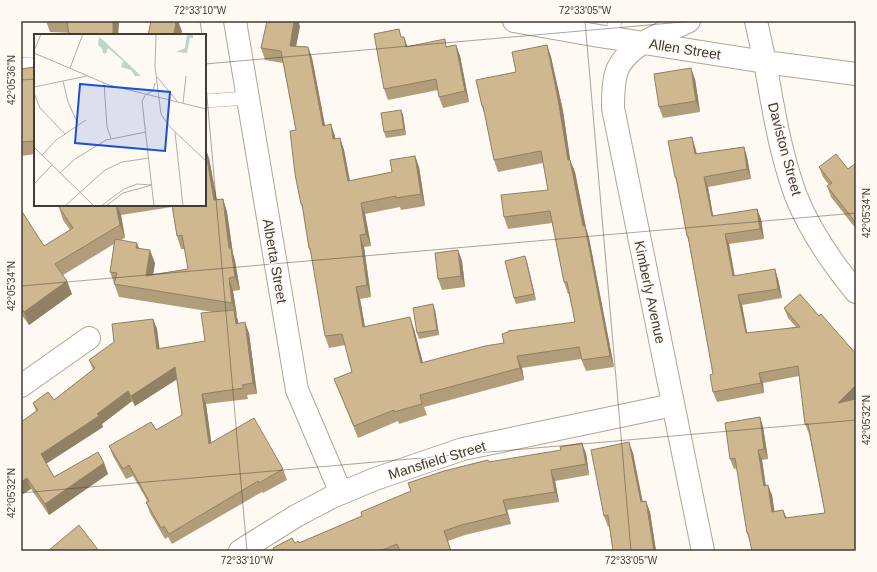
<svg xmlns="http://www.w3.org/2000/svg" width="877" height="572" font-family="Helvetica,sans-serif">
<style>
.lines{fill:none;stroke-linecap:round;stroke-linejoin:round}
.lane-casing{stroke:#b1a695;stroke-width:14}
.street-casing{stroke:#b1a695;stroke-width:24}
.secondary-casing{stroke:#b1a695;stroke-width:24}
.primary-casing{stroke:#b1a695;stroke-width:24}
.lane{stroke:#fff;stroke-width:13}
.street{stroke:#fff;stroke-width:22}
.secondary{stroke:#fff;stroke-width:22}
.primary{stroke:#fff;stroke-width:22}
.wall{fill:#b29d7b;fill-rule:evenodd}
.shaded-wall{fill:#918064}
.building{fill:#cfb78f;stroke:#918064}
.ticks{fill:none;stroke:#403c34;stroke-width:1;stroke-opacity:0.45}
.labels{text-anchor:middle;stroke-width:3.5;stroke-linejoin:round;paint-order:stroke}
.street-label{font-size:14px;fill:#403c34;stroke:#fef9f2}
.inset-road{fill:none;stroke:#b2ada6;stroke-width:1}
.view{fill:#1d4ed8;fill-opacity:0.15;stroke:#1d4ed8;stroke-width:2}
.inset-edge{fill:none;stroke:#403c34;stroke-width:2}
.neatline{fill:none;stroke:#403c34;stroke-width:1.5}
.ticks-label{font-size:10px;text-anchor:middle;fill:#403c34}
</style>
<rect width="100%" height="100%" fill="#fef9f2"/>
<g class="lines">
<g class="lane-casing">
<path id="lane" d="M 612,37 L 615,21
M 21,64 L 35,65
M 205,101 L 248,98"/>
</g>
<g class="street-casing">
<path id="street" d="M 235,21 L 297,390 L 341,493
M 21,386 L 89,338
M 240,551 L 296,516 L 332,497 L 375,479 L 463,449 L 673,405"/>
</g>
<g class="secondary-casing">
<path id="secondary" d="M 514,21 L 593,35 L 765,62 C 773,107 780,153 796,196 C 810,231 832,263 856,292
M 689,21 C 664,34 632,41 618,68 C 613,79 613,95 613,108 L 703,551"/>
</g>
<g class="primary-casing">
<path id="primary" d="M 756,21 L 765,62 L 856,74"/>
</g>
<use href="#lane" class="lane"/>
<use href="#street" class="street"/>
<use href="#secondary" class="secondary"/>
<use href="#primary" class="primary"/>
</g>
<path class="wall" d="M 46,21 L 119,21 L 118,35 L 50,32 Z
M 300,26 L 296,46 L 308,47 L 312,58 L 325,125 L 335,136 L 335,139 L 340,138 L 344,150 L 350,181 L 392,172 L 415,156 L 419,167 L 425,206 L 401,210 L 400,207 L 365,214 L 371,246 L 364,247 L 371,297 L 360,299 L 365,327 L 414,329 L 423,363 L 504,343 L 575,322 L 569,294 L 568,294 L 564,282 L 552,223 L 508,229 L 504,217 L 548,190 L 543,163 L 498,172 L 494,160 L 485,115 L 482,106 L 516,72 L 547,45 L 551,57 L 563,111 L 570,160 L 575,172 L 586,228 L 589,238 L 614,367 L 586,371 L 581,359 L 522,368 L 524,380 L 424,407 L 427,415 L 399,424 L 398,421 L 358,438 L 334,379 L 352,372 L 345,345 L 329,348 L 325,336 L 312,257 L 309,248 L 303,210 L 301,204 L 296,130 L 283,63 L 265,60 L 261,48 Z
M 402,37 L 408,47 L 447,46 L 456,45 L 460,56 L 469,102 L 443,108 L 439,97 L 438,90 L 388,100 L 384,89 Z
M 21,69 L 35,70 L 35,154 L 21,156 Z
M 695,79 L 700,112 L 663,118 L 659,107 Z
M 401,110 L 403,115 L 406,135 L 386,138 L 384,132 Z
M 692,137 L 695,147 L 697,154 L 744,147 L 747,157 L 751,179 L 708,187 L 713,216 L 757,209 L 761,219 L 764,239 L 729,244 L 735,276 L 775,269 L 778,279 L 782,298 L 742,305 L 747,333 L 796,327 L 788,318 L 784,308 L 800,294 L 856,399 L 855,399 L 856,551 L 750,542 L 747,533 L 737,468 L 734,469 L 730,459 L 760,417 L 763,427 L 768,459 L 762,460 L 766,486 L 772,495 L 774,511 L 783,510 L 786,518 L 825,513 L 809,434 L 805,424 L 799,376 L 763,383 L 764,393 L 717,402 L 713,392 L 713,374 L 689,243 L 687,236 L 678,186 L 675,177 Z
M 209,158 L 217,200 L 223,199 L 227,212 L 233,254 L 235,261 L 240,290 L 233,291 L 237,316 L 236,316 L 238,324 L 249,333 L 257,394 L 247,395 L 248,399 L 206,404 L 211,443 L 283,469 L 287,480 L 263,493 L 262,492 L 172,544 L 168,537 L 165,539 L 150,513 L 146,502 L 148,502 L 133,476 L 126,479 L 113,456 L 109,446 L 156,430 L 182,415 L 177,379 L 135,406 L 132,401 L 102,424 L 103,427 L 46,464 L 54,477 L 104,463 L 108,474 L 49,515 L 31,489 L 21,495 L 21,422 L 36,411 L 33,403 L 54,400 L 93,370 L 89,360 L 153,319 L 157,329 L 159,349 L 205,341 L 213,312 L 119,297 L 110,272 L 114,244 L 63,275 L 72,294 L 29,325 L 21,314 L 21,210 L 44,246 L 70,230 L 63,220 L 59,207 L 61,205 L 205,205 ZM 172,207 L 177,236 L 181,249 L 185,249 L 188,269 L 153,274 L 155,263 L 139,248 L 121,240 L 125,238 L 121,215 Z
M 856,163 L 856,229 L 831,197 L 827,186 L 829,185 L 823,177 L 819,167 L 848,169 Z
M 458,250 L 462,261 L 465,287 L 442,290 L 438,279 Z
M 527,262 L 536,300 L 516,304 L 514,298 Z
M 435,310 L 439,335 L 419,339 L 417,333 Z
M 586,453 L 589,475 L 555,481 L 559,502 L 507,510 L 511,524 L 465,535 L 448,541 L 451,551 L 274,551 L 273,548 L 295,543 L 299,543 L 489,462 Z
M 633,453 L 642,502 L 650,512 L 656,551 L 613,551 L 609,526 L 608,527 L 604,516 Z"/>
<path class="shaded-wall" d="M 113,21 L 119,21 L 118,35 L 113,35 Z
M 176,21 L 178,21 L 182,31 L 181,35 L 175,35 L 174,33 Z
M 294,21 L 298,21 L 300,26 L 294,57 L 290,46 Z
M 404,37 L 408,48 L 406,47 Z
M 456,45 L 460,56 L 469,102 L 465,91 Z
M 547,45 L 551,57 L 563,111 L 572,172 L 568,160 Z
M 308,47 L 312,58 L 327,137 L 323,126 Z
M 691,68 L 695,79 L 700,112 L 696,101 Z
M 401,110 L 403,115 L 406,135 L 404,129 Z
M 331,124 L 335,136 L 337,151 L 333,139 Z
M 692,137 L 695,147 L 699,164 L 695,154 Z
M 340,138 L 344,150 L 352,193 L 348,181 Z
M 205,146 L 209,158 L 219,213 L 214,200 Z
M 744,147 L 747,157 L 751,179 L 747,169 Z
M 415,156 L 419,167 L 425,206 L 421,194 Z
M 570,160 L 575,172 L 586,228 L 589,238 L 614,367 L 610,356 Z
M 704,177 L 708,187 L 715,226 L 712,216 Z
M 223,199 L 227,212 L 233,254 L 235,261 L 240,290 L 235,277 L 229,248 Z
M 361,203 L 365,214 L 371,246 L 366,234 Z
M 116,205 L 117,205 L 121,215 L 125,238 L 120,225 Z
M 757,209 L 761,219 L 764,239 L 760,229 Z
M 725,234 L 729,244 L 736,286 L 733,276 Z
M 360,235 L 364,247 L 371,297 L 367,285 Z
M 137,243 L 142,256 L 136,248 Z
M 150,250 L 155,263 L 151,289 L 146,276 Z
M 458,250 L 462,261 L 465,287 L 461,276 Z
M 525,256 L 527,262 L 536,300 L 534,294 Z
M 775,269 L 778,279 L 782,298 L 778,289 Z
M 229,278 L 233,291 L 237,316 L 232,303 Z
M 67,281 L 72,294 L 29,325 L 24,312 Z
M 356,287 L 360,299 L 367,339 L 363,327 Z
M 738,295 L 742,305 L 749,343 L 746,333 Z
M 433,304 L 435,310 L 439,335 L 437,330 Z
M 234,310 L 238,320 L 240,334 L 236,324 Z
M 410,317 L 414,329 L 426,375 L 421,363 Z
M 153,319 L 157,329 L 161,359 L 157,349 Z
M 245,322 L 249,333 L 257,394 L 253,383 Z
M 517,356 L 522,368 L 524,380 L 520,368 Z
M 175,367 L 179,378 L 135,406 L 131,396 Z
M 759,373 L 763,383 L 764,393 L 761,383 Z
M 856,385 L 856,399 L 842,413 L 838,403 Z
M 128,391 L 132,401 L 102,424 L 103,427 L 44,465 L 41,454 L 97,414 Z
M 202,394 L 206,404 L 213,454 L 209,444 Z
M 760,417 L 763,427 L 768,459 L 764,449 Z
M 629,442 L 633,453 L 645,513 L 641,502 Z
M 582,443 L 586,453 L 589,475 L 586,464 Z
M 758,450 L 762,460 L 767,496 L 764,486 Z
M 104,463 L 108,474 L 49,515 L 45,504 Z
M 551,470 L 555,481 L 559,502 L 555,492 Z
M 27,478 L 31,489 L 21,495 L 21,482 Z
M 768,485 L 772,495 L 776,521 L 772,512 Z
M 503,500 L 507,510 L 511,524 L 507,514 Z
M 646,501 L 650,512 L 656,551 L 654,551 Z
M 783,510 L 787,519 L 785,518 Z"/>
<path class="building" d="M 67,21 L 113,21 L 113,35 L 69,35 Z
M 151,21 L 176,21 L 174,33 L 179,34 L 179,35 L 148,35 Z
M 267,21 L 294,21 L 290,46 L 308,47 L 323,126 L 331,124 L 333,139 L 340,138 L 348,181 L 392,172 L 390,160 L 415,156 L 421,194 L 396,198 L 396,196 L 361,203 L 366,234 L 360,235 L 367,285 L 356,287 L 363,327 L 410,317 L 421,363 L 485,346 L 504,343 L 502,334 L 508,332 L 508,331 L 575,322 L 567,282 L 564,282 L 550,211 L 504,217 L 501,195 L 548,190 L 541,151 L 494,160 L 483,106 L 482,106 L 476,80 L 516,72 L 512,52 L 547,45 L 558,99 L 568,160 L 570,160 L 583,226 L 585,226 L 610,356 L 582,360 L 579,347 L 517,356 L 520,368 L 420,395 L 422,404 L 394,412 L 394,410 L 354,426 L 334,379 L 352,372 L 342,334 L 325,336 L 310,248 L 309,248 L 302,204 L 301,204 L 295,174 L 290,131 L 296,130 L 281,51 L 261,48 Z
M 399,29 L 401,37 L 404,37 L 406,47 L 445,39 L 446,47 L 456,45 L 465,91 L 439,97 L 436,79 L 384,89 L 374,34 Z
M 34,67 L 35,78 L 35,141 L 21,142 L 21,69 Z
M 691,68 L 696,101 L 659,107 L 654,74 Z
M 401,110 L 404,129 L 384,132 L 381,113 Z
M 692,137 L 695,154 L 744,147 L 747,169 L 704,177 L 712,216 L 757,209 L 760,229 L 725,234 L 733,276 L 775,269 L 778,289 L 738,295 L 746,333 L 800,327 L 784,308 L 800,294 L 819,316 L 821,314 L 856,354 L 856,385 L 838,403 L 856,399 L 856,551 L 752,551 L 748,533 L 747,533 L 735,458 L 730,459 L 725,423 L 760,417 L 764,449 L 758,450 L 764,486 L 768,485 L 772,512 L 783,510 L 785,518 L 825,513 L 808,424 L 805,424 L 798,366 L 759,373 L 761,383 L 713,392 L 710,375 L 713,374 L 688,236 L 687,236 L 676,177 L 675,177 L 668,141 Z
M 205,147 L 214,200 L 223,199 L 229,248 L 231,248 L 235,277 L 229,278 L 232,303 L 114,284 L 117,273 L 110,272 L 115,239 L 137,243 L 136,248 L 150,250 L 146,276 L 188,269 L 182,235 L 177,236 L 172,205 L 205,205 Z
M 836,154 L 848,169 L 856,163 L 856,223 L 827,186 L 832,183 L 819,167 Z
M 61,205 L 116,205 L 120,225 L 55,264 L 67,281 L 24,312 L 21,308 L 21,210 L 44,246 L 73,228 L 59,207 Z
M 458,250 L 461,276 L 438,279 L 435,253 Z
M 525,256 L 534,294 L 514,298 L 505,261 Z
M 433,304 L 437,330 L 417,333 L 413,308 Z
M 234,310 L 236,324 L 245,322 L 253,383 L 242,385 L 244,388 L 202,394 L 209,444 L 254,418 L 283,469 L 259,483 L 258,481 L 169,534 L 164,526 L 161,528 L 146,502 L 149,501 L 129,465 L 123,469 L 109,446 L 151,422 L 156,430 L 182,415 L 175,367 L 131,396 L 128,391 L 97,414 L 99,416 L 41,454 L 54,477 L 98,452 L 104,463 L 45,504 L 27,478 L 21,482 L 21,422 L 38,410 L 33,403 L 48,392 L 54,400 L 95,368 L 89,360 L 114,342 L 112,324 L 153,319 L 157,349 L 205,341 L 201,313 Z
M 629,442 L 641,502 L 646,501 L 654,551 L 613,551 L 608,515 L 604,516 L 591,450 Z
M 582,443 L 586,464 L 551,470 L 555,492 L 503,500 L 507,514 L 461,525 L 444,531 L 451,551 L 400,551 L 397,544 L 380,551 L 275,551 L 273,548 L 292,538 L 295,543 L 298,541 L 299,543 L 362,516 L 361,512 L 411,491 L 408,483 L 444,471 L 488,460 L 489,462 L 561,450 L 560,447 Z
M 79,525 L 99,551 L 48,551 Z"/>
<path class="ticks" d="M 200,21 L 202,35M 585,21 L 631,551M 205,64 L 694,21M 205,74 L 247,551M 21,80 L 35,79M 21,286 L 856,213M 21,493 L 856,420"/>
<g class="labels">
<g class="street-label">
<text transform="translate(685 49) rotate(9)" y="5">Allen Street</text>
<text transform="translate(785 149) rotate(75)" y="5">Daviston Street</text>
<text transform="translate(275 261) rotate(80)" y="5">Alberta Street</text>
<text transform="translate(650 292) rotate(78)" y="5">Kimberly Avenue</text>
<text transform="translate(437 460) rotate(-17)" y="5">Mansfield Street</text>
</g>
</g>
<g transform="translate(34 34)">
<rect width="172" height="172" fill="#fef9f2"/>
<path d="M 153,0 L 159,0 L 159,4 L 156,4 L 153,19 L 142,18 L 151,14 ZM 65,3 L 70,7 L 107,42 L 101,42 L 97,36 L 87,33 L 89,27 L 74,14 L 72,20 L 69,19 L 68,14 L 64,11 Z" fill="#bad7c9"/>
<path class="inset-road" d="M 122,0 L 121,33 L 127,80 L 136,93 L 172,127M 0,17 L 7,0M 0,19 L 75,51 L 172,75M 36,34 L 49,0M 123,43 L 143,67M 29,47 L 34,68 L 44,90M 70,49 L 73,93 L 77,104M 0,53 L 53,42M 0,59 L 6,74 L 31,100M 112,60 L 108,67 L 120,172M 113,60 L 119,57 L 121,49M 149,69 L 152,42M 141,98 L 149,172M 0,113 L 60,172M 8,121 L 22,106 L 52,86M 26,139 L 41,125 L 72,106 L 112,98M 0,150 L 18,131M 31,172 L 71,136 L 88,128 L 115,124M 67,172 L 90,155 L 103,150 L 118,151M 72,172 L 89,159 L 118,151"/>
<path class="view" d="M 46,50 L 136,58 L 131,117 L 41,109 Z"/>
<rect width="172" height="172" class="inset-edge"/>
</g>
<rect width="877" height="572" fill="none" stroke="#fef9f2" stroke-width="44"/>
<rect x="22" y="22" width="833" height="528" class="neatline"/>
<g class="ticks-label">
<text x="200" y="14">72°33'10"W</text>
<text x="585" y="14">72°33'05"W</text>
<text transform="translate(11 80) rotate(-90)" y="4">42°05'36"N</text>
<text transform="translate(866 213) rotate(-90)" y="4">42°05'34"N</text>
<text transform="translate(11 286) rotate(-90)" y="4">42°05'34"N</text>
<text transform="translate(866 420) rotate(-90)" y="4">42°05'32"N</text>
<text transform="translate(11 493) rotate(-90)" y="4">42°05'32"N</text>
<text x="247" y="564">72°33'10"W</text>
<text x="631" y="564">72°33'05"W</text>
</g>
</svg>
